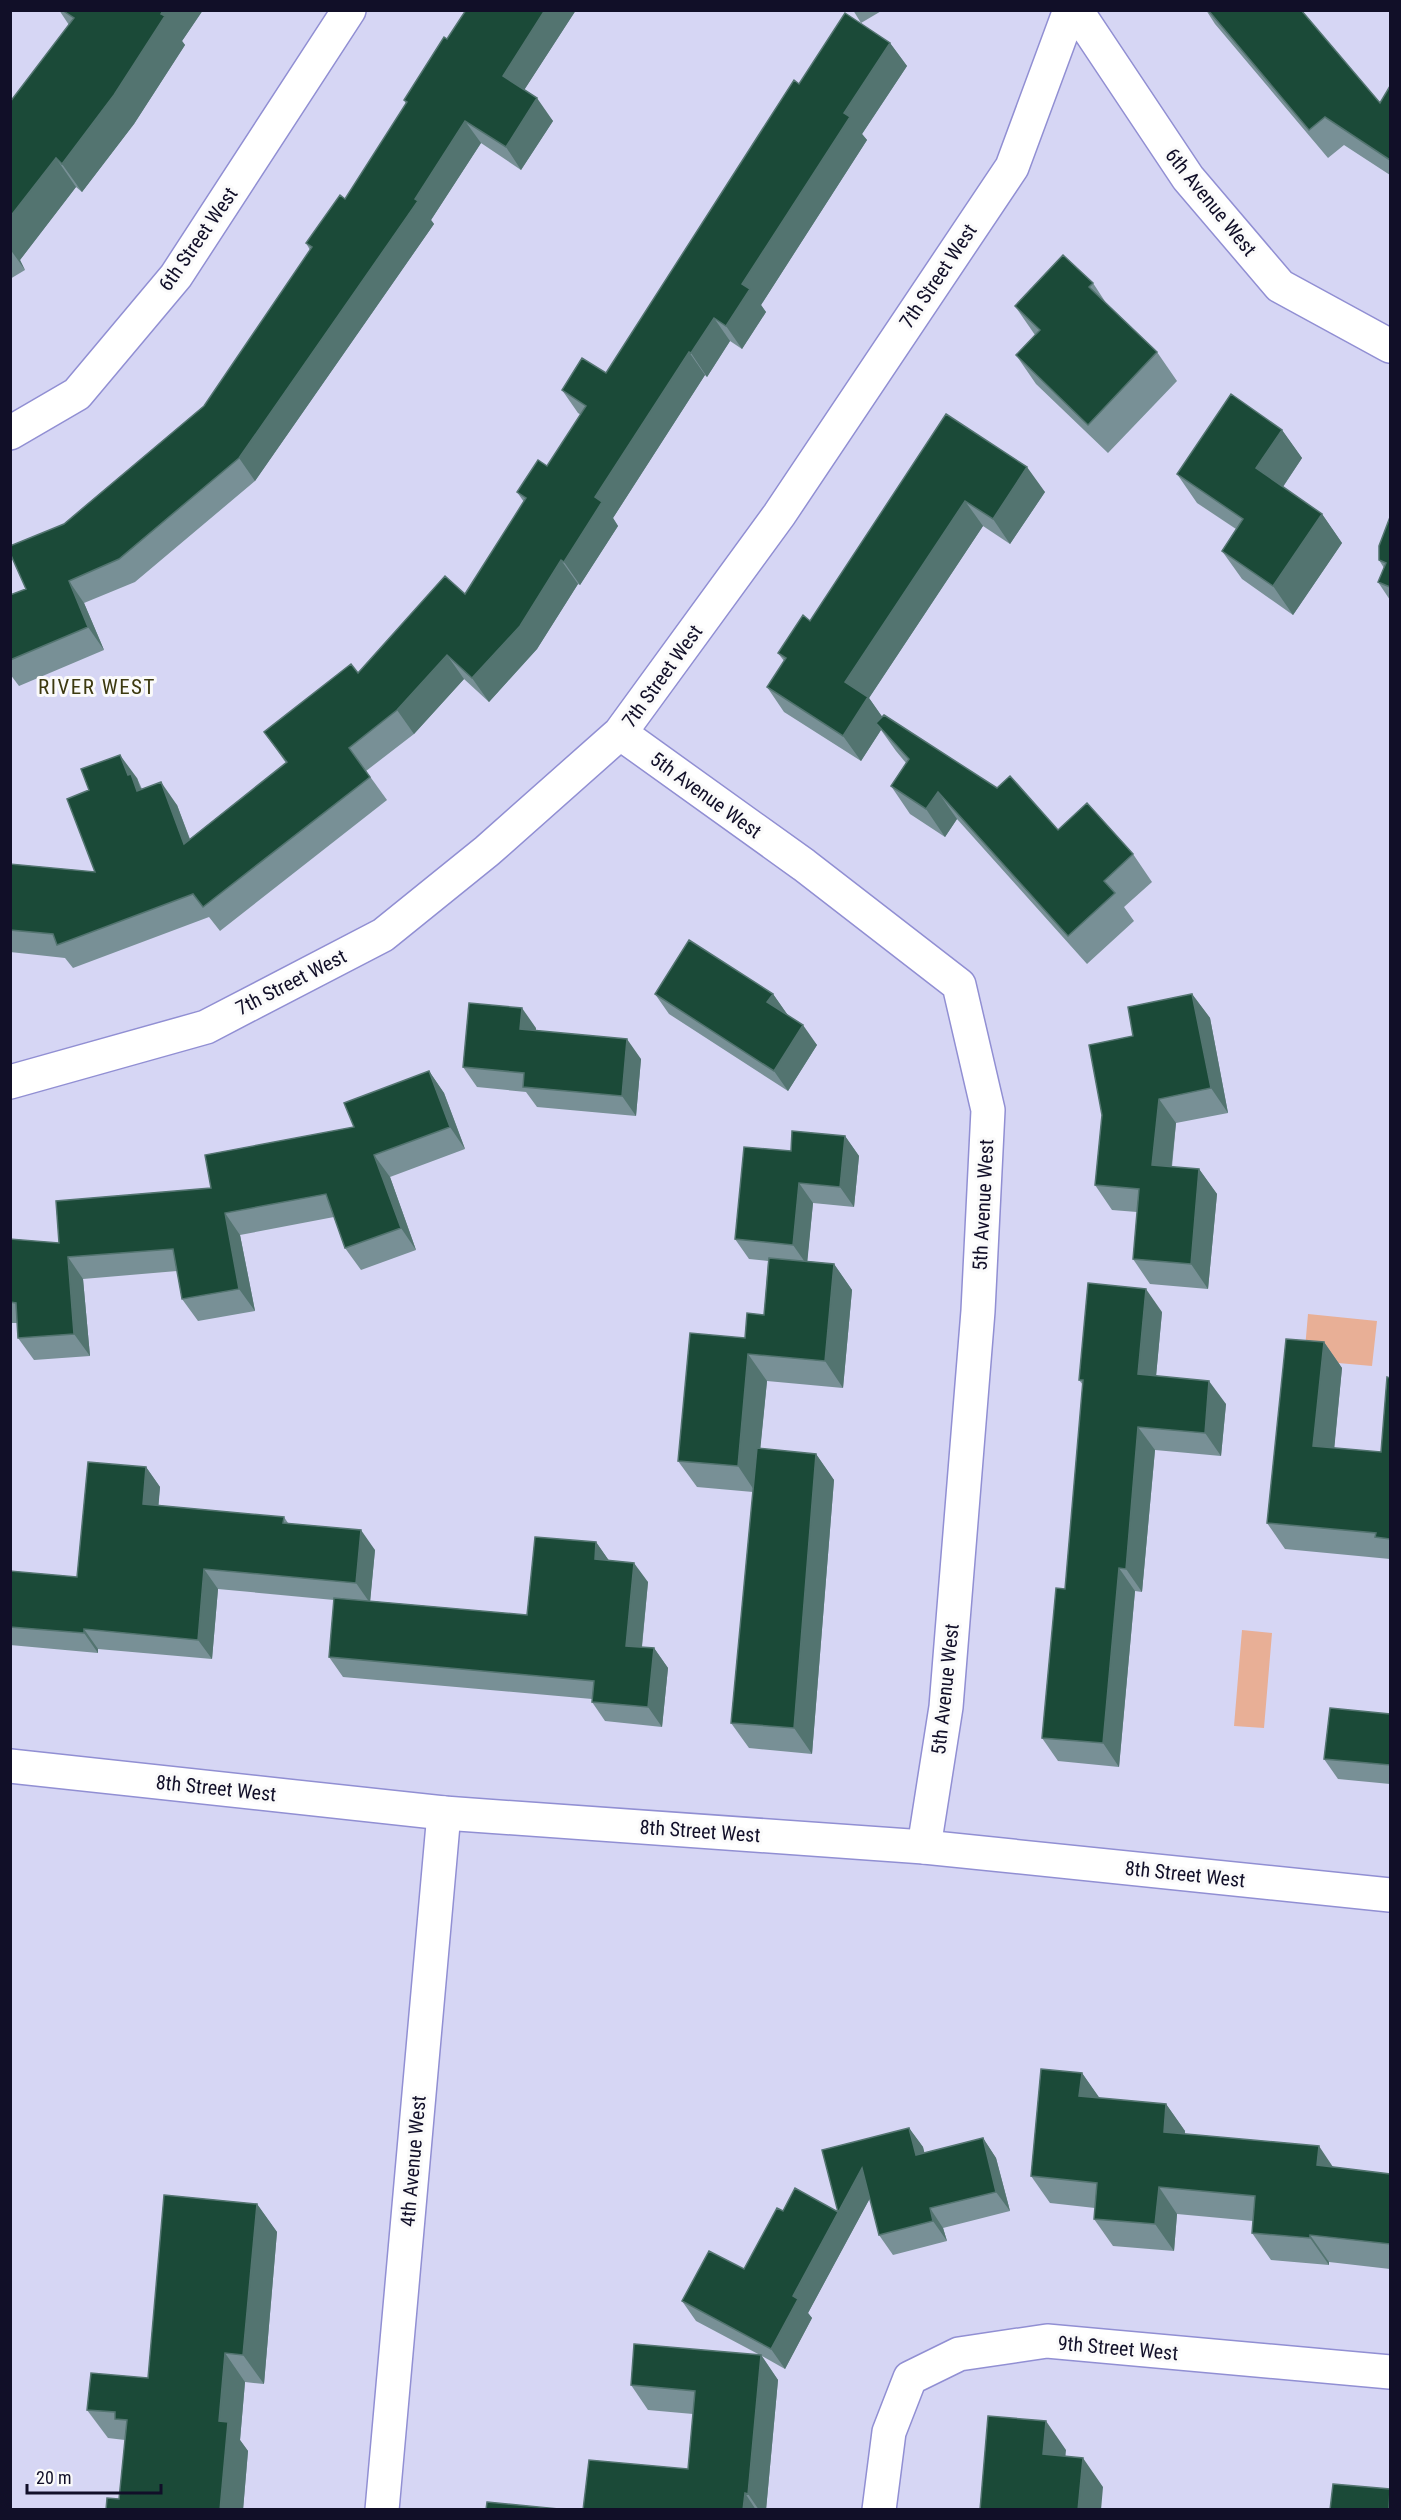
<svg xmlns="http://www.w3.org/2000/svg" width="1401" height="2520" font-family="'Roboto Condensed',sans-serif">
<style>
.green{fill:#e8af96}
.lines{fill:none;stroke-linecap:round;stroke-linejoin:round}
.minor-casing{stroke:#918fd3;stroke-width:36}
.tertiary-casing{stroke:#918fd3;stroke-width:36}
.minor{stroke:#fff;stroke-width:33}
.tertiary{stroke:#fff;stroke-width:33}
.wall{fill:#789096}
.shaded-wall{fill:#537470}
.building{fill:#1b4a38;stroke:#537470;stroke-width:1.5}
.labels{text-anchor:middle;stroke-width:6;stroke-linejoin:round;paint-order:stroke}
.street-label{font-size:20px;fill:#110f28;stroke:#fafafa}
.neighbourhood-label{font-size:21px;letter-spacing:1.5px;fill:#3c390f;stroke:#fafafa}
</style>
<rect width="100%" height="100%" fill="#d6d6f4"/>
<path class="green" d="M 1308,1314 L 1377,1321 L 1372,1366 L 1304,1360 Z
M 1242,1630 L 1272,1633 L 1264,1728 L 1234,1726 Z"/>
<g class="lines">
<g class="minor-casing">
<path id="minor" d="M 1076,10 L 1188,178 L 1280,286 L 1390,346
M 10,433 L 77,394 L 176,276 L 349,10
M 620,733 L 804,865 L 959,985 L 988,1110 L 978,1311 L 946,1707 L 924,1847
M 10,1082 L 206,1027 L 383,935 L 487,851 L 620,733 L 779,515 L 1012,167 L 1070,10
M 382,2510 L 444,1813
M 879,2510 L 889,2432 L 910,2378 L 959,2354 L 1047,2341 L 1390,2372"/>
</g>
<g class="tertiary-casing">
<path id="tertiary" d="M 10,1766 L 444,1813 L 924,1847 L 1390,1895"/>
</g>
<use href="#minor" class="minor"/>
<use href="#tertiary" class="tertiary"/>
</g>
<path class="wall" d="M 59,10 L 203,10 L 182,41 L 185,45 L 134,124 L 82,192 L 76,187 L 20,260 L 25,270 L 10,279 L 10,102 L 69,25 Z
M 576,10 L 524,90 L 553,121 L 521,170 L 481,143 L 431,220 L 434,224 L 255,481 L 135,582 L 84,603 L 104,650 L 19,686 L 10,674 L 10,595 L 26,589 L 64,524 L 204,406 L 310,250 L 306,243 L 345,199 L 406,104 L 404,100 L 447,39 Z
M 853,10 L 883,10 L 861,23 Z
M 1206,10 L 1301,10 L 1380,103 L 1390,86 L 1390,175 L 1344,145 L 1328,158 L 1215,24 Z
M 890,43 L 907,66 L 862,134 L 867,140 L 761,305 L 766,312 L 742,349 L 730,341 L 707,377 L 705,375 L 613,518 L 618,526 L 580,585 L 578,584 L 537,649 L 489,702 L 464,679 L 414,734 L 366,771 L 387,800 L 220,931 L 209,917 L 73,968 L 65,958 L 10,952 L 10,864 L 95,872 L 137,778 L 142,789 L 177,805 L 190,839 L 286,763 L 264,732 L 358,673 L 465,594 L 524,502 L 517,492 L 547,466 L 581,415 L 578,413 L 562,390 L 606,373 L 799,84 Z
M 1093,283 L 1108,306 L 1157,352 L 1177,381 L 1108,453 L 1036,384 L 1016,355 L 1035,335 L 1015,306 Z
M 946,414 L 1045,492 L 1010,544 L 983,526 L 869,698 L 882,717 L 1058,830 L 1133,854 L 1152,882 L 1124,907 L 1134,921 L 1087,964 L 957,819 L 945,837 L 910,814 L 891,786 L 906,763 L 896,751 L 881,730 L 861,761 L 784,712 L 767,687 L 784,661 L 778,653 L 810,621 Z
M 1282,430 L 1302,458 L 1283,487 L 1322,514 L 1342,543 L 1293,615 L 1242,579 L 1222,551 L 1236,529 L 1197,503 L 1177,474 Z
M 1390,517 L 1390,600 L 1378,582 L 1384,568 L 1379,560 Z
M 655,994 L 773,994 L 787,1014 L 817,1045 L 788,1091 L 669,1014 Z
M 1192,994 L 1210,1018 L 1228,1113 L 1176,1123 L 1172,1167 L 1199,1169 L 1217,1194 L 1208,1289 L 1150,1284 L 1133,1259 L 1137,1212 L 1112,1210 L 1095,1185 L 1133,1036 Z
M 536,1028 L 536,1030 L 641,1059 L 636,1116 L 537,1107 L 526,1092 L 477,1087 L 463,1067 Z
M 429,1071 L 444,1093 L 465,1149 L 390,1177 L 416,1250 L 361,1270 L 345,1248 L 334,1217 L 240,1235 L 255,1311 L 198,1321 L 182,1299 L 177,1271 L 83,1279 L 90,1356 L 34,1360 L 18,1338 L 17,1323 L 10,1323 L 10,1239 L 59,1243 L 211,1188 L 354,1127 Z
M 845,1136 L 859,1156 L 854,1207 L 813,1203 L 807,1261 L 834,1264 L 852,1290 L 843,1388 L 767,1381 L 760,1449 L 816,1454 L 834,1480 L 812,1754 L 749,1748 L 731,1723 L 753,1492 L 697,1487 L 678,1461 L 745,1338 L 764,1315 L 768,1261 L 749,1259 L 735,1239 Z
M 1162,1312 L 1156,1376 L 1226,1404 L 1221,1456 L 1155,1450 L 1142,1592 L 1135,1591 L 1119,1767 L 1058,1761 L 1042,1738 L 1065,1589 L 1083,1385 L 1079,1380 Z
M 1324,1342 L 1342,1368 L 1334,1448 L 1381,1452 L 1390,1378 L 1390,1559 L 1285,1549 L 1267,1523 Z
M 146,1467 L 160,1487 L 158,1506 L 284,1517 L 288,1523 L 375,1550 L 370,1601 L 527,1615 L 596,1542 L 609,1561 L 648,1582 L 642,1647 L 654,1648 L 668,1668 L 662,1727 L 605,1721 L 592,1702 L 592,1699 L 343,1677 L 329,1657 L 334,1600 L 218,1589 L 212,1659 L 98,1649 L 98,1653 L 10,1645 L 10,1571 L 77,1577 Z
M 1390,1714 L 1390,1784 L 1338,1779 L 1324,1759 Z
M 1082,2073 L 1099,2098 L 1166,2104 L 1185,2131 L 1185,2134 L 1334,2167 L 1390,2174 L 1390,2269 L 1329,2262 L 1329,2265 L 1271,2260 L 1252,2233 L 1253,2221 L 1177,2214 L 1174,2251 L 1113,2246 L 1094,2219 L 1095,2208 L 1050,2203 L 1031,2176 Z
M 909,2128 L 923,2147 L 924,2153 L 983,2138 L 996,2158 L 1010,2211 L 943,2228 L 947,2241 L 893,2255 L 879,2235 L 870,2198 L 808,2313 L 812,2318 L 785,2369 L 762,2356 L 778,2380 L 766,2510 L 583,2510 L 688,2469 L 693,2414 L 648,2410 L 631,2385 L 760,2355 L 696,2321 L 682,2301 L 744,2269 L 783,2211 L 838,2212 Z
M 257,2204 L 277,2232 L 264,2384 L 245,2382 L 240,2440 L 248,2451 L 243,2510 L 106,2510 L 119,2499 L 125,2440 L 108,2438 L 87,2410 L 148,2378 Z"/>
<path class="shaded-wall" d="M 163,10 L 203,10 L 182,41 L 185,45 L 134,124 L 82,192 L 62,164 Z
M 545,10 L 576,10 L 519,98 L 503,76 Z
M 890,43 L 907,66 L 862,134 L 867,140 L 761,305 L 766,312 L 742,349 L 726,326 L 742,284 L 844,113 Z
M 537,98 L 553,121 L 521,170 L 506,147 Z
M 465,121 L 481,143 L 431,220 L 434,224 L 255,481 L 239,458 L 415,199 Z
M 56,158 L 76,187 L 20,260 L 25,270 L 10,249 L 10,217 Z
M 714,318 L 730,341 L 707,377 L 691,353 Z
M 689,352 L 705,375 L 613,518 L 618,526 L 580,585 L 564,562 L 595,497 Z
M 1282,430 L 1302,458 L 1276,497 L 1256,468 Z
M 1027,467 L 1045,492 L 1010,544 L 993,519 Z
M 965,501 L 983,526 L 869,698 L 886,722 L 876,723 L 881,730 L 861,761 L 843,736 L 845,682 Z
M 1322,514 L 1342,543 L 1293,615 L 1273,586 Z
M 561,560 L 578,584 L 537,649 L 489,702 L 472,678 Z
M 69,581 L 84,603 L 104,650 L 88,627 Z
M 447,655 L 464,679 L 414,734 L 397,710 Z
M 120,755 L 137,778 L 140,787 L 147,798 L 137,791 L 128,775 Z
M 161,782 L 177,805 L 200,867 L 184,844 Z
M 938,792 L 957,819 L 945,837 L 926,809 Z
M 773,994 L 787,1014 L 781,1022 L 767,1002 Z
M 1192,994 L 1210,1018 L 1228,1113 L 1211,1088 Z
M 522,1008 L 536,1028 L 534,1049 L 520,1029 Z
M 803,1025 L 817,1045 L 788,1091 L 774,1071 Z
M 627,1039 L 641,1059 L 636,1116 L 622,1096 Z
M 429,1071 L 444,1093 L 465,1149 L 450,1127 Z
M 1159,1099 L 1176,1123 L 1169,1190 L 1152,1165 Z
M 845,1136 L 859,1156 L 854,1207 L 840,1187 Z
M 374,1155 L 390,1177 L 416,1250 L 401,1228 Z
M 1199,1169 L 1217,1194 L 1208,1289 L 1191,1264 Z
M 799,1183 L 813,1203 L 807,1265 L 793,1245 Z
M 225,1213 L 240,1235 L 255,1311 L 239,1289 Z
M 68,1257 L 83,1279 L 90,1356 L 74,1334 Z
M 834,1264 L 852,1290 L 843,1388 L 825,1361 Z
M 1146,1289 L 1162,1312 L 1154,1398 L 1138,1374 Z
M 1324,1342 L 1342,1368 L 1332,1472 L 1313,1446 Z
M 748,1354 L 767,1381 L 756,1493 L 738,1466 Z
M 1209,1381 L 1226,1404 L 1221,1456 L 1205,1433 Z
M 1138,1427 L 1155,1450 L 1142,1592 L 1126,1569 Z
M 816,1454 L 834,1480 L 812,1754 L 794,1728 Z
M 146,1467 L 160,1487 L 157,1524 L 143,1504 Z
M 361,1530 L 375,1550 L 370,1603 L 356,1583 Z
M 596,1542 L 610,1562 L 595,1559 Z
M 634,1563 L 648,1582 L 640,1665 L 626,1646 Z
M 1119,1568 L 1135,1591 L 1119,1767 L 1103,1743 Z
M 204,1569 L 218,1589 L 212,1659 L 198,1640 Z
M 84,1629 L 98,1649 L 98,1653 L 84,1633 Z
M 654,1648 L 668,1668 L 662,1727 L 648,1707 Z
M 1082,2073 L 1101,2100 L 1079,2096 Z
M 1166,2104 L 1185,2131 L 1183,2159 L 1164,2132 Z
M 909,2128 L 923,2147 L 930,2175 L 916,2155 Z
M 983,2138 L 996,2158 L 1010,2211 L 996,2192 Z
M 1319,2146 L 1337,2173 L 1317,2165 Z
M 862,2168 L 876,2187 L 808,2313 L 812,2318 L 785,2369 L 771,2349 L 793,2296 Z
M 1159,2187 L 1177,2214 L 1174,2251 L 1155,2224 Z
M 257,2204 L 277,2232 L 264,2384 L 243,2355 Z
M 930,2208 L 943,2228 L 947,2241 L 933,2221 Z
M 1310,2235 L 1329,2262 L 1329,2265 L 1310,2238 Z
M 225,2353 L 245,2382 L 240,2440 L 248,2451 L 243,2510 L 220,2510 L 219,2421 Z
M 761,2355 L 778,2380 L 766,2510 L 759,2510 L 748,2494 Z
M 1046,2421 L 1066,2450 L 1063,2483 L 1043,2454 Z
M 1083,2458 L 1103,2487 L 1101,2510 L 1078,2510 Z
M 745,2493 L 756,2510 L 743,2510 Z"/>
<path class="building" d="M 62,10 L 163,10 L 161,14 L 165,16 L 114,95 L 62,164 L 56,158 L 10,217 L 10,102 L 74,18 Z
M 466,10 L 545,10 L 503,76 L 537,98 L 506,147 L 465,121 L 415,199 L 418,201 L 239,458 L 119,559 L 69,581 L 88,627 L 10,660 L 10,595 L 26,589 L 10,553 L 10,546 L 64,524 L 204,406 L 312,247 L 306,243 L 340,195 L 345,199 L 407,102 L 404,100 L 444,37 L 447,39 Z
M 1208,10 L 1301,10 L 1380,103 L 1390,86 L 1390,160 L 1325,117 L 1309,130 Z
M 845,13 L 890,43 L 844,113 L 850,117 L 742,284 L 750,289 L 726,326 L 714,318 L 691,353 L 689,352 L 595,497 L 602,502 L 564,562 L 561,560 L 520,626 L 472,678 L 447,655 L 397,710 L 349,748 L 370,777 L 203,907 L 193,894 L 57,945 L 53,934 L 10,930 L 10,864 L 95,872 L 67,799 L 89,790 L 81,769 L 120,755 L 128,775 L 131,774 L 137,791 L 161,782 L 184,844 L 287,762 L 264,732 L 351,664 L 358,673 L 445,576 L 465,594 L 526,498 L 517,492 L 538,460 L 547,466 L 586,406 L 562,390 L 582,358 L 606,373 L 794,80 L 799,84 Z
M 1063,255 L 1093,283 L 1089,287 L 1157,352 L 1088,425 L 1016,355 L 1040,330 L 1015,306 Z
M 1231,394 L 1282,430 L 1256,468 L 1322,514 L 1273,586 L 1222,551 L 1243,519 L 1177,474 Z
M 946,414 L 1027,467 L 993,519 L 965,501 L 845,682 L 868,697 L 843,736 L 767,687 L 786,658 L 778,653 L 803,615 L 810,621 Z
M 1390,517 L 1390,587 L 1378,582 L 1386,563 L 1379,560 L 1379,546 Z
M 884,715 L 997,788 L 1010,776 L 1058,830 L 1087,803 L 1133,854 L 1104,881 L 1115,893 L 1068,936 L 938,792 L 926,809 L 891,786 L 909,759 L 876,723 Z
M 689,940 L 773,994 L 767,1002 L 803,1025 L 774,1071 L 655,994 Z
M 1192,994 L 1211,1088 L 1159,1099 L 1152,1165 L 1199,1169 L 1191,1264 L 1133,1259 L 1139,1189 L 1095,1185 L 1102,1115 L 1089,1045 L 1133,1036 L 1128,1007 Z
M 469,1003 L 522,1008 L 520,1029 L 627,1039 L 622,1096 L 523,1087 L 524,1073 L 463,1067 Z
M 429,1071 L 450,1127 L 374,1155 L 401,1228 L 345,1248 L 326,1194 L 225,1213 L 239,1289 L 182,1299 L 173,1249 L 68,1257 L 74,1334 L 18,1338 L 16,1303 L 10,1302 L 10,1239 L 59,1243 L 56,1201 L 211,1188 L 205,1155 L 354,1127 L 344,1103 Z
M 792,1131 L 845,1136 L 840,1187 L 799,1183 L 793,1245 L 735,1239 L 744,1147 L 791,1151 Z
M 769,1258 L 834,1264 L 825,1361 L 748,1354 L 738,1466 L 678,1461 L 690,1333 L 745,1338 L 747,1313 L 764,1315 Z
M 1088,1283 L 1146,1289 L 1138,1374 L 1209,1381 L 1205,1433 L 1138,1427 L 1126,1569 L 1119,1568 L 1103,1743 L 1042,1738 L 1056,1588 L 1065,1589 L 1083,1380 L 1079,1380 Z
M 1286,1339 L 1324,1342 L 1313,1446 L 1381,1452 L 1387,1377 L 1390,1378 L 1390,1539 L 1375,1537 L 1376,1533 L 1267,1523 Z
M 757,1448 L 816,1454 L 794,1728 L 731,1723 Z
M 88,1462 L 146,1467 L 143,1504 L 284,1517 L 283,1523 L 361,1530 L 356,1583 L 204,1569 L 198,1640 L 84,1629 L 84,1633 L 10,1627 L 10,1571 L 77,1577 Z
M 535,1537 L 596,1542 L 595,1559 L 634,1563 L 626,1646 L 654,1648 L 648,1707 L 592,1702 L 594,1681 L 329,1657 L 334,1598 L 527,1615 Z
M 1330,1708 L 1390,1714 L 1390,1765 L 1324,1759 Z
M 1041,2069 L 1082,2073 L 1079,2096 L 1166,2104 L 1164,2132 L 1319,2146 L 1317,2165 L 1390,2174 L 1390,2244 L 1310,2235 L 1310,2238 L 1252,2233 L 1255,2196 L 1159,2187 L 1155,2224 L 1094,2219 L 1097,2183 L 1031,2176 Z
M 909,2128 L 916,2155 L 983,2138 L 996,2192 L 930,2208 L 933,2221 L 879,2235 L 862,2168 L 793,2296 L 798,2299 L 771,2349 L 682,2301 L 709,2251 L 744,2269 L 777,2208 L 783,2211 L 795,2188 L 838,2212 L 822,2150 Z
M 164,2195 L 257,2204 L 243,2355 L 225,2353 L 219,2421 L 228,2422 L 220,2510 L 106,2510 L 107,2498 L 119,2499 L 127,2420 L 115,2419 L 115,2412 L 87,2410 L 91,2373 L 148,2378 Z
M 634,2344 L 761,2355 L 748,2494 L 745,2493 L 743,2510 L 583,2510 L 589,2460 L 688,2469 L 695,2391 L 631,2385 Z
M 988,2416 L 1046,2421 L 1043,2454 L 1083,2458 L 1078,2510 L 980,2510 Z
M 1333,2484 L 1390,2489 L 1389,2510 L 1330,2510 Z
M 487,2502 L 569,2510 L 486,2510 Z"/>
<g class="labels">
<g class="street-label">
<text transform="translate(1211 202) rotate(51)" y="7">6th Avenue West</text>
<text transform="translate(198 239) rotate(-55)" y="7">6th Street West</text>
<text transform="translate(938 276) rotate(-56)" y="7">7th Street West</text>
<text transform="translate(662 676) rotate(-54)" y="7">7th Street West</text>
<text transform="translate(706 795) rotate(36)" y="7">5th Avenue West</text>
<text transform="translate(291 982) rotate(-27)" y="7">7th Street West</text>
<text transform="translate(983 1205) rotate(-87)" y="7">5th Avenue West</text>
<text transform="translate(945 1689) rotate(-84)" y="7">5th Avenue West</text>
<text transform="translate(216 1788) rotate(6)" y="7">8th Street West</text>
<text transform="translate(700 1831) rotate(4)" y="7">8th Street West</text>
<text transform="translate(1185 1874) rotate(6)" y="7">8th Street West</text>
<text transform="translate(413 2161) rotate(-85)" y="7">4th Avenue West</text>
<text transform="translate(1118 2348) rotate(5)" y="7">9th Street West</text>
</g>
<g class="neighbourhood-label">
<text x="97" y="694">RIVER WEST</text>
</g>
</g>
<rect width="1401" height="2520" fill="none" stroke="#110f28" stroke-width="24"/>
<path d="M27 2484v9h134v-9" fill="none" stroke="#110f28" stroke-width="3"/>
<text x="36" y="2484" font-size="18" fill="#110f28" stroke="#fafafa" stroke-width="4.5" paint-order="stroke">20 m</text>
</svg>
